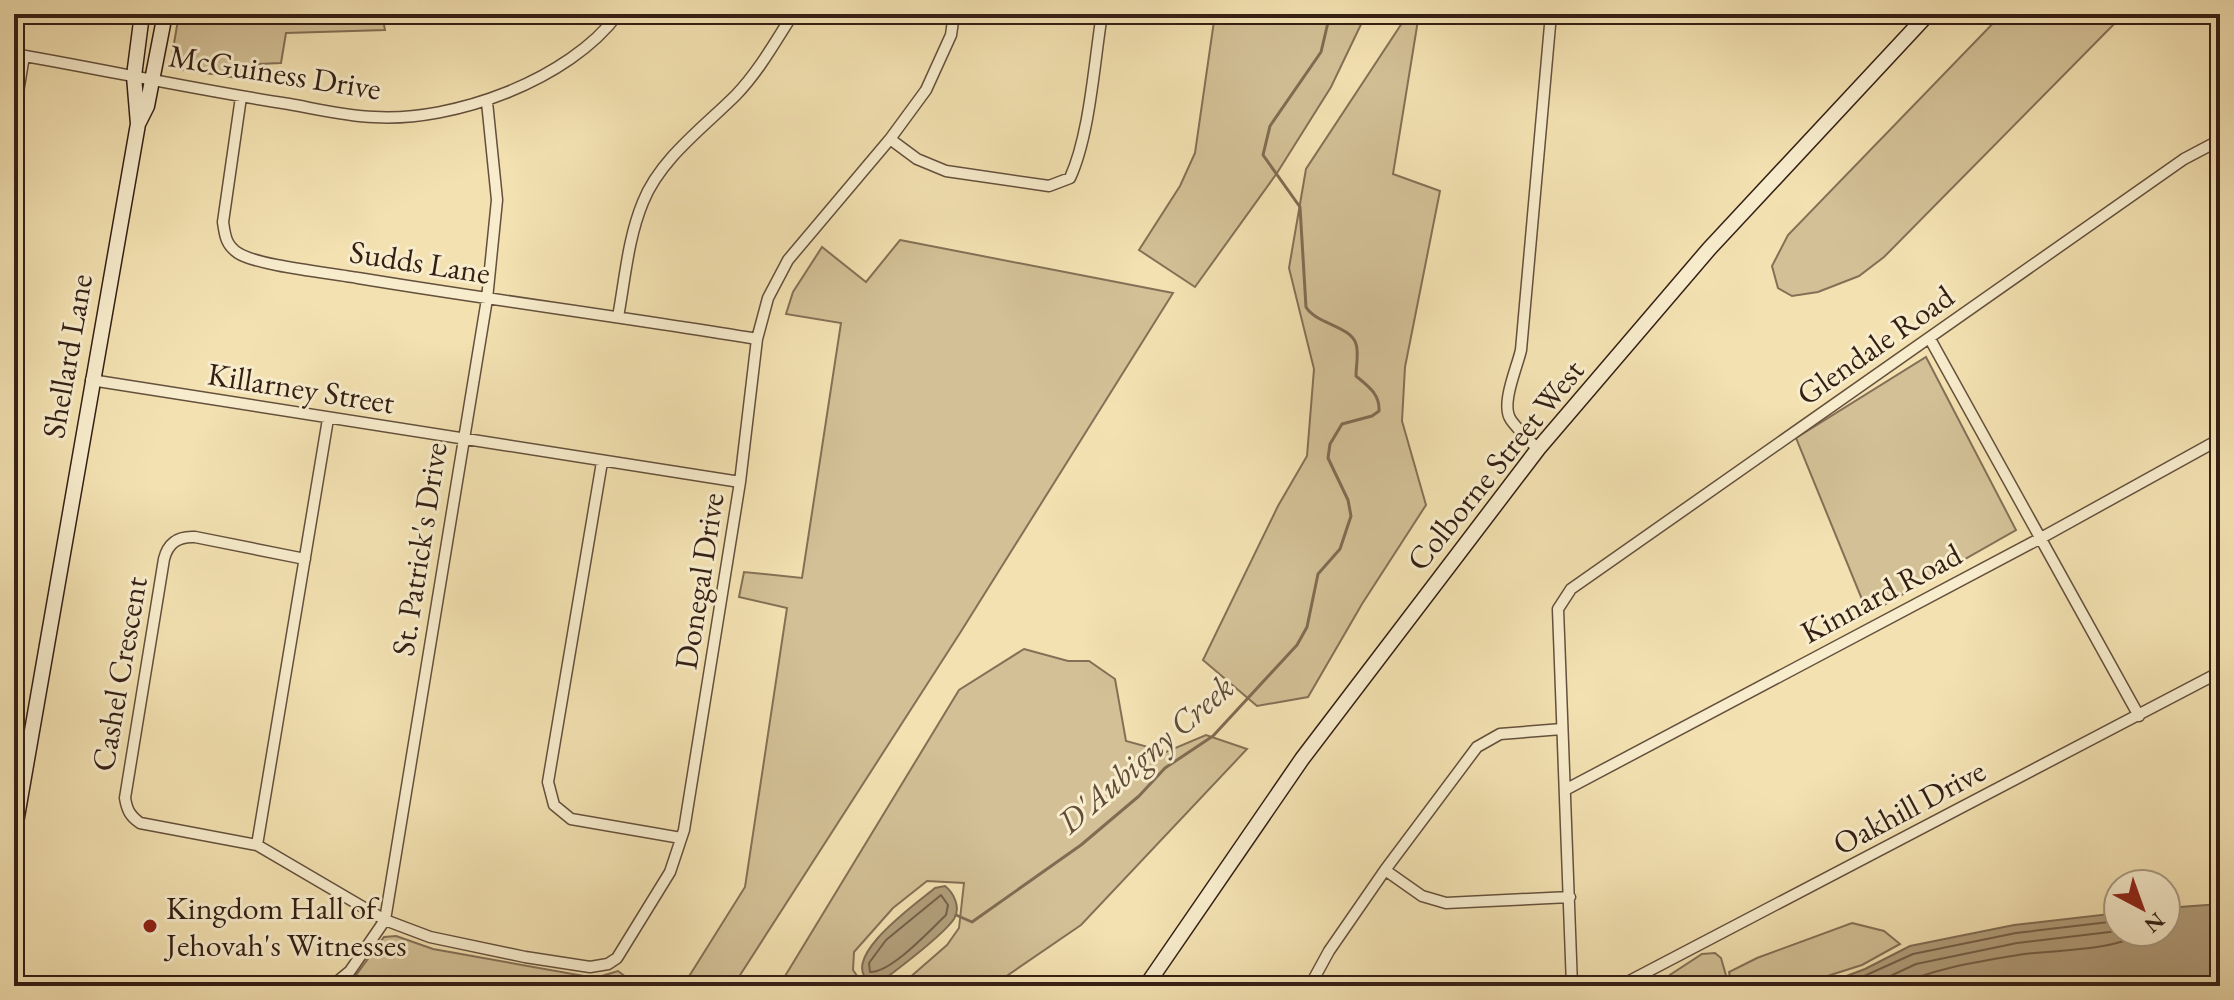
<svg xmlns="http://www.w3.org/2000/svg" width="2234" height="1000" font-family="'EB Garamond',serif">
<style>
.green{fill:#d3c096;stroke:#847056;stroke-width:2}
.water{fill:#b29f7c;stroke:#806c53;stroke-width:2}
.lines{fill:none;stroke-linecap:round;stroke-linejoin:round}
.shore{stroke:#735f48;stroke-width:2}
.stream{stroke:#806c53;stroke-width:3}
.street-casing{stroke:#64503c;stroke-width:13}
.secondary-casing{stroke:#341f15;stroke-width:17}
.street{stroke:#f7eccc;stroke-width:10}
.secondary{stroke:#f7eccc;stroke-width:14}
.poi-dot{fill:#8f2418;stroke:#f7eccc;stroke-width:3}
.labels{text-anchor:middle;stroke-width:6;stroke-linejoin:round;paint-order:stroke}
.street-label{font-size:32px;fill:#341f15;stroke:#f7eccc}
.poi-label{font-size:32px;fill:#341f15;stroke:#f7eccc;text-anchor:start}
.water-label{font-size:34px;font-style:italic;fill:#604c39;stroke:#f7eccc}
</style>
<rect width="100%" height="100%" fill="#f3e1b1"/>
<filter id="stains"><feTurbulence type="fractalNoise" baseFrequency=".0025" numOctaves="4"/><feColorMatrix values="0 0 0 0 .2 0 0 0 0 .09 0 0 0 0 .02 0 0 0 .5 -.17"/></filter>
<radialGradient id="worn" r=".72"><stop offset=".6" stop-color="#630" stop-opacity="0"/><stop offset="1" stop-color="#630" stop-opacity=".3"/></radialGradient>
<path class="green" d="M 179,14 L 382,14 L 385,30 L 286,33 L 281,63 L 258,64 L 251,80 L 179,69 L 171,61 Z
M 1215,14 L 1366,14 L 1331,87 L 1277,173 L 1195,287 L 1139,250 L 1180,186 L 1195,153 Z
M 1408,14 L 1419,14 L 1393,174 L 1440,191 L 1405,367 L 1402,421 L 1426,505 L 1362,604 L 1308,697 L 1257,706 L 1203,660 L 1278,506 L 1307,456 L 1314,369 L 1289,268 L 1306,169 Z
M 2002,14 L 2124,14 L 1884,257 L 1859,276 L 1818,292 L 1792,296 L 1778,288 L 1772,266 L 1788,235 Z
M 900,240 L 1173,293 L 960,633 L 733,986 L 683,986 L 745,887 L 787,608 L 739,597 L 744,572 L 802,578 L 841,323 L 786,314 L 793,292 L 822,247 L 866,282 Z
M 1926,357 L 2016,530 L 1868,614 L 1796,438 Z
M 1024,649 L 1068,661 L 1089,661 L 1115,679 L 1126,741 L 1166,752 L 1206,735 L 1247,749 L 1081,925 L 992,986 L 900,986 L 947,945 L 959,928 L 964,883 L 927,881 L 893,908 L 854,952 L 853,970 L 864,986 L 779,986 L 959,690 Z
M 1852,923 L 1884,931 L 1900,944 L 1862,965 L 1796,986 L 1732,986 L 1729,972 L 1757,958 Z
M 396,936 L 433,949 L 595,978 L 618,971 L 638,986 L 348,986 L 384,937 Z
M 1715,953 L 1721,958 L 1729,986 L 1653,986 L 1702,954 Z"/>
<path class="water" d="M 945,886 C 954,893 961,908 954,919 C 943,935 898,969 882,981 L 870,982 C 837,959 917,903 935,888 Z
M 2220,904 L 2220,986 L 1820,986 L 1865,969 L 1910,946 L 2014,925 L 2118,913 L 2118,932 L 2166,932 L 2166,908 Z"/>
<g class="lines">
<path class="shore" d="M 941,895 L 948,905 L 946,915 C 930,930 891,973 870,972 L 869,963 L 886,940 Z
M 1842,986 L 1913,954 L 2016,933 L 2118,921
M 1869,986 L 1916,964 L 2017,943 L 2118,931
M 1897,986 C 1934,968 1978,962 2018,955 C 2048,950 2121,951 2140,932"/>
<path class="stream" d="M 956,915 L 972,922 L 1081,845 L 1139,796 L 1165,768 L 1213,736 L 1297,645 L 1307,627 L 1318,574 L 1340,549 L 1351,516 L 1348,500 L 1328,458 L 1330,444 L 1342,424 L 1372,416 L 1379,411 C 1380,394 1368,386 1356,376 C 1356,366 1359,353 1356,344 C 1351,326 1316,324 1306,307 L 1300,207 L 1263,155 L 1270,126 L 1321,52 L 1330,14
M 874,986 L 877,980"/>
<g class="street-casing">
<path id="street" d="M 14,54 C 106,70 197,90 289,104 C 317,109 346,116 374,117 C 454,122 569,80 618,14
M 241,97 L 223,222 C 225,236 226,245 238,253 C 258,266 332,273 358,278 C 491,300 624,317 757,339
M 14,116 L 24,56
M 890,139 L 917,159 L 946,171 L 1049,186 L 1070,178 C 1090,134 1094,63 1102,14
M 618,317 C 625,279 628,238 643,202 C 660,159 704,127 736,95 C 759,71 775,42 793,14
M 1930,339 L 2139,716
M 91,380 L 740,482
M 1538,449 C 1529,440 1518,430 1511,420 C 1500,405 1517,368 1521,350 L 1551,14
M 602,462 L 548,782 L 554,805 L 571,819 L 681,838
M 305,559 L 195,537 C 178,536 168,543 164,559 L 125,798 C 127,810 130,816 140,823 L 257,845 L 385,920 L 430,937 L 525,957 L 590,967 L 608,964 L 617,958 L 670,872 L 684,830 L 740,482 L 757,339 L 768,298 L 788,260 L 890,139 L 926,90 L 951,35 L 954,14
M 1565,790 L 2041,538 L 2220,439
M 257,845 L 328,419
M 1385,870 L 1422,896 L 1446,903 L 1570,897
M 14,981 L 41,986
M 1311,984 L 1329,951 L 1385,870 L 1477,747 L 1500,734 L 1562,729
M 332,986 L 350,971 L 385,920 L 487,299 L 497,200 L 487,102
M 1572,986 L 1558,609 L 1571,589 L 2184,159 L 2220,140
M 1620,986 L 2220,672"/>
</g>
<g class="secondary-casing">
<path id="secondary" d="M 139,122 L 147,106 L 165,14
M 14,834 L 138,124 L 134,76 L 142,14
M 1146,986 L 1302,759 L 1538,449 L 1709,249 L 1928,14"/>
</g>
<use href="#street" class="street"/>
<use href="#secondary" class="secondary"/>
</g>
<circle class="poi-dot" cx="150" cy="926" r="8"/>
<g class="labels">
<g class="street-label">
<text transform="translate(275 72) rotate(9)" y="11">McGuiness Drive</text>
<text transform="translate(420 262) rotate(9)" y="11">Sudds Lane</text>
<text transform="translate(1875 345) rotate(-35)" y="11">Glendale Road</text>
<text transform="translate(67 356) rotate(-80)" y="11">Shellard Lane</text>
<text transform="translate(301 388) rotate(9)" y="11">Killarney Street</text>
<text transform="translate(1495 465) rotate(-51)" y="11">Colborne Street West</text>
<text transform="translate(419 549) rotate(-81)" y="11">St. Patrick's Drive</text>
<text transform="translate(699 581) rotate(-81)" y="11">Donegal Drive</text>
<text transform="translate(1881 593) rotate(-28)" y="11">Kinnard Road</text>
<text transform="translate(119 674) rotate(-80)" y="11">Cashel Crescent</text>
<text transform="translate(1909 807) rotate(-28)" y="11">Oakhill Drive</text>
</g>
<g class="poi-label">
<text x="166" y="919">Kingdom Hall of<tspan x="166" dy="37">Jehovah's Witnesses</tspan></text>
</g>
<g class="water-label">
<text transform="translate(1145 754) rotate(-41)" y="12">D'Aubigny Creek</text>
</g>
</g>
<rect width="2234" height="1000" fill="none" stroke="#f3e1b1" stroke-width="48"/>
<rect x="16" y="16" width="2202" height="968" fill="none" stroke="#341f15" stroke-width="4"/>
<rect x="24" y="24" width="2186" height="952" fill="none" stroke="#341f15" stroke-width="2"/>
<g transform="translate(2142 908) rotate(139)"><circle r="38" fill="#f7eccc" stroke="#a99a83" stroke-width="2"/>
<path d="M0-6L14 30L0 20L-14 30Z" fill="#8f2418"/>
<text y="-12" font-size="22" font-weight="bold" text-anchor="middle" fill="#341f15">N</text>
</g>
<rect width="100%" height="100%" filter="url(#stains)"/>
<rect width="100%" height="100%" fill="url(#worn)"/>
</svg>
